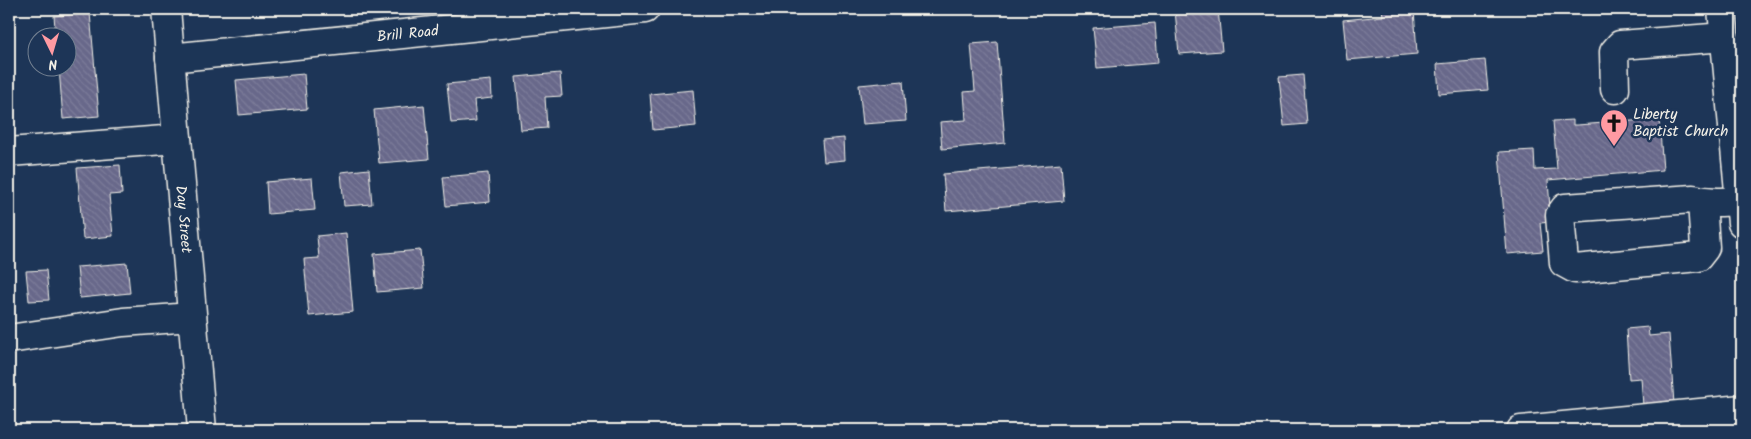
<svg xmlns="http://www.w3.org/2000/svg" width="1751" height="439" font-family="Kalam,sans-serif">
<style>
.building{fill:url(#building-back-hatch);stroke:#f4f1e8}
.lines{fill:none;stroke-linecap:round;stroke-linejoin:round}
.minor-casing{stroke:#f4f1e8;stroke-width:31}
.major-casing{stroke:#f4f1e8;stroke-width:31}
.minor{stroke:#1d3557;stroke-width:28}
.major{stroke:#1d3557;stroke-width:28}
.labels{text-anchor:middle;stroke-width:5;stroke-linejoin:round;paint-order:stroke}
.street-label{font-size:15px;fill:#f4f1e8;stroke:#1d3557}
.poi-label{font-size:15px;fill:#f4f1e8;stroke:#1d3557;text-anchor:start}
</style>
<defs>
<pattern id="building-back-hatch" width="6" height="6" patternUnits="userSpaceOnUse" patternTransform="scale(1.25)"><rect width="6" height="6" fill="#67678a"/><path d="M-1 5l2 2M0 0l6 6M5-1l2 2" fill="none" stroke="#7d7d9a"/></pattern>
</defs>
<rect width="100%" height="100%" fill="#1d3557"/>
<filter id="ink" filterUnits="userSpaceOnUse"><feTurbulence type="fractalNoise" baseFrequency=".02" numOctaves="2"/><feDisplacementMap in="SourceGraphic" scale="10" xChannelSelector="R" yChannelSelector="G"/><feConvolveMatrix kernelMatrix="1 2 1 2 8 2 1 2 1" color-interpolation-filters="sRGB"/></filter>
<g filter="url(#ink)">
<path class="building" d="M 1190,9 L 1218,9 L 1222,51 L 1179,54 L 1175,10 Z
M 1382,9 L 1414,9 L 1417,54 L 1347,60 L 1343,20 L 1383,16 Z
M 1434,9 L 1477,9 L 1477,10 L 1434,14 Z
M 90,13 L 99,116 L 63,119 L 59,68 L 68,68 L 68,38 L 56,38 L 54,16 Z
M 1155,23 L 1158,63 L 1097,68 L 1093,28 Z
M 997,42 L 1005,143 L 942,149 L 940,122 L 966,120 L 964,92 L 975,91 L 971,44 Z
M 1485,60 L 1488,90 L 1439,94 L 1437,64 Z
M 560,73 L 562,96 L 545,97 L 547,128 L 521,130 L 516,77 Z
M 304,74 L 307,109 L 239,115 L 236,80 Z
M 1303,75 L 1307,124 L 1284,126 L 1279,77 Z
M 491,80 L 492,98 L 474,100 L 476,121 L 451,123 L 447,84 Z
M 903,81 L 906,121 L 863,124 L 859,85 Z
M 693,90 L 696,126 L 653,130 L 650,94 Z
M 424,105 L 429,159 L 379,163 L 374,110 Z
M 1659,119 L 1663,170 L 1548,180 L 1551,222 L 1540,223 L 1543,251 L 1507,254 L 1499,152 L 1534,150 L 1535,170 L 1557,169 L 1553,121 L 1573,120 L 1573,125 L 1577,125 Z
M 844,138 L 845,160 L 824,162 L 822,140 Z
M 1061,164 L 1064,201 L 946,211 L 943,174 Z
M 120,165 L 122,194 L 109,195 L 113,236 L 83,239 L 77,168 Z
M 369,169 L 372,204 L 344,206 L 341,172 Z
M 488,173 L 490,202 L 446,206 L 443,177 Z
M 312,178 L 315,210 L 268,214 L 266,182 Z
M 346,233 L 353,312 L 309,316 L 304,259 L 319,258 L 317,236 Z
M 420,250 L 424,288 L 377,292 L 374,254 Z
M 127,263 L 130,293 L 80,298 L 77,267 Z
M 46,270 L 49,300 L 29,301 L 26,271 Z
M 1648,327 L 1649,336 L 1669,334 L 1674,404 L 1643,406 L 1641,378 L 1629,379 L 1626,329 Z"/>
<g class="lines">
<g class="minor-casing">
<g id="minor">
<path d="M 1722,9 L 1742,223"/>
<path id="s1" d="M 170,58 L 645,9"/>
<path d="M 1615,89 L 1614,52 L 1620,45 L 1725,37"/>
<path d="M 9,152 L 177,139"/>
<path d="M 1702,201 L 1705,248 L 1698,257 L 1575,269 L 1564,263 L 1560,215 L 1565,208 L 1693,199 C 1710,203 1722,202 1740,201"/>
<path d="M 9,339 L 123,322 L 192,317"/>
<path d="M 1521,430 L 1742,409"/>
</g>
</g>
<g class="major-casing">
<g id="major">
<path id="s2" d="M 166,9 L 202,430"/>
</g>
</g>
<use href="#minor" class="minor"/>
<use href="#major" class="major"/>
</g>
</g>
<defs>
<g id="church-pin" transform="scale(1.4375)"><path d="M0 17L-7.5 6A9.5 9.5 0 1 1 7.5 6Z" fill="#ff9aa2" stroke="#1d3557"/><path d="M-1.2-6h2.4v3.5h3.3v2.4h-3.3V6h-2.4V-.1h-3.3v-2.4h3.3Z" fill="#111"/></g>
</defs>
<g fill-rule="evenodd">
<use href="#church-pin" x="1614" y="123"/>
</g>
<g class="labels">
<g class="street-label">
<text dy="5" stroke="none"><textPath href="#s1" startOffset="239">Brill Road</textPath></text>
<text dy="5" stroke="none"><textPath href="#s2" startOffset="211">Day Street</textPath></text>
</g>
<g class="poi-label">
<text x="1633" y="119">Liberty<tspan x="1633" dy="17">Baptist Church</tspan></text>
</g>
</g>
<rect width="1751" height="439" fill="none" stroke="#1d3557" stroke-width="30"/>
<rect x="15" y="15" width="1721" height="409" fill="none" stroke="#f4f1e8" stroke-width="2" filter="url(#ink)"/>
<g transform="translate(52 52) rotate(175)"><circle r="24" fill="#1d3557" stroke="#738091"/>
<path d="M0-4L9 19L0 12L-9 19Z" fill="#ff9aa2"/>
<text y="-8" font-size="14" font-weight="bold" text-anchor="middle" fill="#f4f1e8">N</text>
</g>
</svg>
